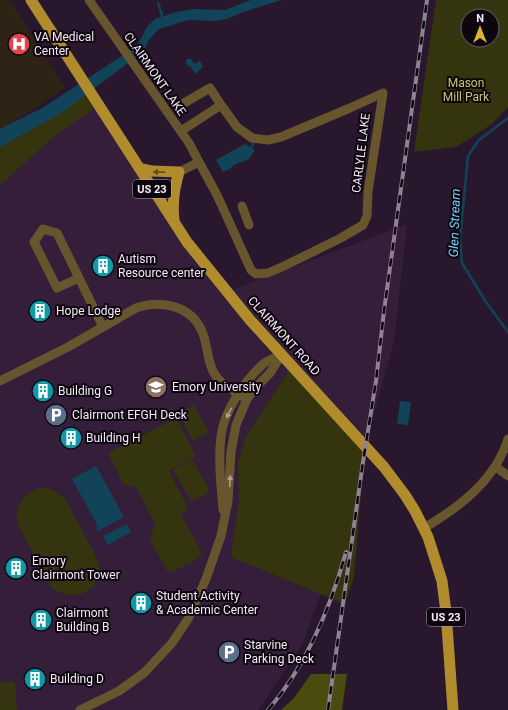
<svg xmlns="http://www.w3.org/2000/svg" width="508" height="710" font-family="Roboto,sans-serif">
<style>
.built{fill:#341e3a}
.medical{fill:#2f2315}
.green{fill:#34350e;fill-rule:evenodd}
.forest{fill:#494b0f}
.water{fill:#114458}
.lines{fill:none;stroke-linecap:round;stroke-linejoin:round}
.stream{stroke:#114458;stroke-width:2.5}
.minor{stroke:#67552d;stroke-width:9}
.primary{stroke:#b18c2d;stroke-width:11}
.rail-casing{stroke:#908294;stroke-width:4}
.rail{stroke:#0d060f;stroke-width:2.5;stroke-dasharray:8;stroke-linecap:butt}
.oneway{fill:#5f491e}
.oneway2{fill:#aea093}
.labels{text-anchor:middle;stroke-width:4;stroke-linejoin:round;paint-order:stroke}
.shield{fill:#0d060f;stroke:#b0a6b3;stroke-width:1}
.shield-label{font-size:11px;font-weight:bold;fill:#f6eaf9}
.poi-label{font-size:12px;fill:#f6eaf9;stroke:#0d060f;text-anchor:start}
.street-label{font-size:12px;fill:#f6eaf9;stroke:#0d060f}
.park-label{font-size:12px;fill:#c2c670;stroke:#0d060f}
.water-label{font-size:13px;font-style:italic;fill:#73d1fd;stroke:#0d060f}
</style>
<rect width="100%" height="100%" fill="#28172d"/>
<path class="built" d="M 85,85 L 153,191 L 232,290 L 407,224 L 394,341 L 337,549 L 302,645 L 258,710 L 0,710 L 0,138 Z"/>
<path class="medical" d="M 0,0 L 10,0 L 65,88 L 0,131 Z"/>
<path class="green" d="M 436,0 L 508,0 L 508,107 L 492,124 L 456,147 L 414,152 ZM 468,16 L 492,16 L 492,40 L 468,40 Z
M 85,85 L 98,105 L 49,141 L 0,185 L 0,138 Z
M 292,366 L 365,446 L 354,577 L 345,604 L 231,557 L 239,502 L 238,462 L 246,436 Z
M 194,405 L 209,432 L 193,441 L 178,413 Z
M 176,418 L 196,456 L 169,471 L 188,508 L 181,515 L 202,552 L 200,557 L 188,564 L 185,563 L 184,566 L 172,572 L 166,570 L 150,539 L 155,524 L 136,487 L 124,485 L 108,453 Z
M 192,459 L 209,489 L 208,493 L 191,501 L 173,470 Z
M 38,488 L 44,488 L 51,489 L 65,498 L 98,560 C 99,565 100,570 99,575 C 93,597 67,601 51,587 L 18,525 C 13,507 22,496 38,488 Z
M 0,682 L 15,682 L 17,710 L 0,710 Z"/>
<path class="forest" d="M 311,674 L 347,674 L 342,710 L 281,710 L 294,698 Z"/>
<path class="water" d="M 251,0 L 282,0 L 243,12 L 227,19 L 214,21 L 188,20 L 159,29 L 149,40 L 143,52 L 61,113 L 0,147 L 0,129 L 44,107 L 137,46 L 147,27 L 155,19 L 176,12 L 194,9 L 225,10 Z
M 187,59 L 191,59 L 194,64 L 200,61 L 203,67 L 195,74 L 191,67 L 187,65 L 186,62 Z
M 245,144 L 255,150 L 249,159 L 234,165 L 230,169 L 223,172 L 216,160 Z
M 400,401 L 411,402 L 408,425 L 397,424 Z
M 96,466 L 124,517 L 98,531 L 96,528 L 98,526 L 72,479 Z
M 127,524 L 131,532 L 108,545 L 103,536 Z"/>
<g class="lines">
<path class="stream" d="M 158,3 L 163,18
M 508,118 L 479,140 L 468,156 L 460,239 L 462,263 L 486,302 L 508,332
M 250,150 L 255,140"/>
<path class="minor" d="M 89,0 L 189,143 L 199,162
M 184,103 L 210,88 L 221,105
M 179,172 L 199,162 L 217,195 L 251,270 L 256,274 L 268,273 L 284,266 L 339,239 L 363,225 L 367,216 L 368,192 L 383,93 L 350,108 L 281,137 L 268,140 L 252,138 L 237,127 L 221,105 L 181,131
M 242,206 L 249,225
M 79,278 L 57,288 L 34,242 L 43,229 L 57,233 L 103,327
M 0,381 L 68,347 L 136,308 C 162,299 193,306 203,334 C 208,347 207,361 214,373 C 221,385 235,392 247,399
M 496,467 L 508,476
M 223,510 C 221,485 218,461 221,436 C 224,411 244,382 262,365 C 267,360 275,358 281,355
M 424,528 C 460,507 495,480 508,439
M 80,710 L 119,691 L 145,672 L 172,643 L 188,619 L 206,579 L 221,536 L 228,501 L 231,452 L 236,425 L 247,399 L 258,385 L 270,373 L 282,354"/>
<path class="primary" d="M 31,0 L 187,242 L 250,320 L 384,467 L 405,495 L 415,511 L 428,537 L 442,581 L 446,612 L 453,710
M 139,168 L 152,171 L 179,172 C 174,188 172,203 174,220"/>
<g class="rail-casing">
<path id="rail" d="M 268,710 C 307,665 330,609 346,552
M 328,710 L 363,462 L 376,381 L 384,311 L 427,0"/>
</g>
<use href="#rail" class="rail"/>
</g>
<defs><path id="oneway-solid" d="M-6-.8H1V-3.2L6.5 0L1 3.2V.8H-6Z"/></defs>
<use class="oneway" href="#oneway-solid" transform="translate(159 172) rotate(-178)"/>
<g class="oneway2">
<use href="#oneway-solid" transform="translate(229 413) rotate(117)"/>
<use href="#oneway-solid" transform="translate(230 481) rotate(-87)"/>
</g>
<defs>
<g id="hospital-disc" transform="scale(1.15)"><circle r="9.5" fill="#e0444e" stroke="#0d060f"/><path d="M-5-5h3v3.5h4V-5h3V5h-3V1.5h-4V5h-3Z" fill="#fff"/></g>
<g id="building-disc" transform="scale(1.15)"><circle r="9.5" fill="#0f9aa8" stroke="#0d060f"/><path d="M-4-6H4V6H1V3H-1V6H-4ZM-2.5-4.3h1.7v1.8h-1.7ZM.8-4.3h1.7v1.8H.8ZM-2.5-1h1.7V.8h-1.7ZM.8-1h1.7V.8H.8Z" fill="#fff"/></g>
<g id="university-disc" transform="scale(1.15)"><circle r="9.5" fill="#8d6e63" stroke="#0d060f"/><path d="M0-5L7-2L0 1L-7-2ZM-4 1L0 2.5L4 1V4Q0 6-4 4Z" fill="#fff"/></g>
<g id="parking-disc" transform="scale(1.15)"><circle r="9.5" fill="#5c6f8a" stroke="#0d060f"/><path d="M-3.5-5.5H1a3.5 3.5 0 0 1 0 7H-1V5.5H-3.5ZM-1-3.4V-.6H.8a1.4 1.4 0 0 0 0-2.8Z" fill="#fff"/></g>
</defs>
<g fill-rule="evenodd">
<use href="#hospital-disc" x="19" y="44"/>
<use href="#building-disc" x="103" y="266"/>
<use href="#building-disc" x="40" y="311"/>
<use href="#university-disc" x="156" y="387"/>
<use href="#building-disc" x="43" y="391"/>
<use href="#parking-disc" x="56" y="415"/>
<use href="#building-disc" x="71" y="438"/>
<use href="#building-disc" x="16" y="568"/>
<use href="#building-disc" x="141" y="603"/>
<use href="#building-disc" x="41" y="620"/>
<use href="#parking-disc" x="229" y="652"/>
<use href="#building-disc" x="35" y="679"/>
</g>
<g class="labels">
<g class="shield">
<rect x="133" y="180" width="38" height="18" rx="3"/>
<rect x="427" y="608" width="38" height="18" rx="3"/>
</g>
<g class="shield-label">
<text x="152" y="193">US 23</text>
<text x="446" y="621">US 23</text>
</g>
<g class="poi-label">
<text x="34" y="41">VA Medical<tspan x="34" dy="14">Center</tspan></text>
<text x="118" y="263">Autism<tspan x="118" dy="14">Resource center</tspan></text>
<text x="56" y="315">Hope Lodge</text>
<text x="172" y="391">Emory University</text>
<text x="58" y="395">Building G</text>
<text x="72" y="419">Clairmont EFGH Deck</text>
<text x="86" y="442">Building H</text>
<text x="32" y="565">Emory<tspan x="32" dy="14">Clairmont Tower</tspan></text>
<text x="156" y="600">Student Activity<tspan x="156" dy="14">&amp; Academic Center</tspan></text>
<text x="56" y="617">Clairmont<tspan x="56" dy="14">Building B</tspan></text>
<text x="244" y="649">Starvine<tspan x="244" dy="14">Parking Deck</tspan></text>
<text x="50" y="683">Building D</text>
</g>
<g class="street-label">
<text transform="translate(155 74) rotate(55)" y="4">CLAIRMONT LAKE</text>
<text transform="translate(361 153) rotate(-83)" y="4">CARLYLE LAKE</text>
<text transform="translate(284 336) rotate(48)" y="4">CLAIRMONT ROAD</text>
</g>
<g class="park-label">
<text x="466" y="87">Mason<tspan x="466" dy="14">Mill Park</tspan></text>
</g>
<g class="water-label">
<text transform="translate(454 223) rotate(-88)" y="5">Glen Stream</text>
</g>
</g>
<g transform="translate(480 28)"><circle r="19" fill="#0d060f" stroke="#6a616d"/>
<path d="M0-3L7 15L0 10L-7 15Z" fill="#ddb133"/>
<text y="-6" font-size="11" font-weight="bold" text-anchor="middle" fill="#f6eaf9">N</text>
</g>
</svg>
